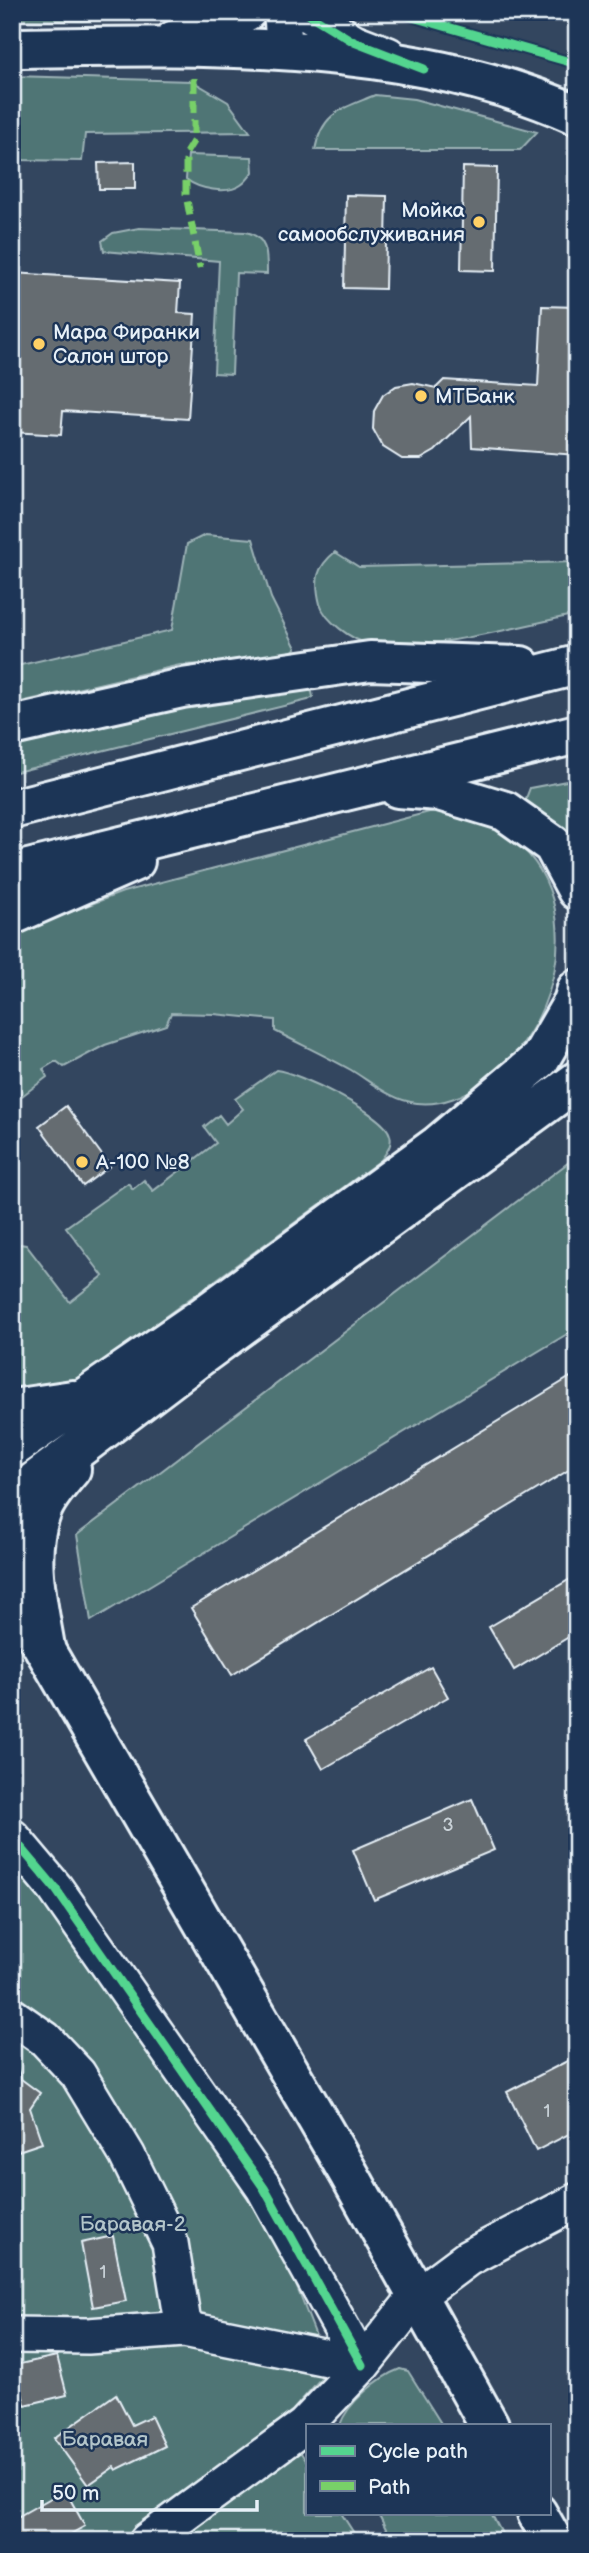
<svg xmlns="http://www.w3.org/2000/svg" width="589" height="2553" font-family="'Balsamiq Sans',sans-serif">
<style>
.green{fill:#507475;stroke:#9cb2b6;stroke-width:2}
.building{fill:#656c71;stroke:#e8f1f8;stroke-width:2}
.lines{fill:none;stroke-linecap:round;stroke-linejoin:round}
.minor-casing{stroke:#e8f1f8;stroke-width:40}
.major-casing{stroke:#e8f1f8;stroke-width:44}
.highway-casing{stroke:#e8f1f8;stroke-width:44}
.minor{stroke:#1d3557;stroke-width:35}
.major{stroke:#1d3557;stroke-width:38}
.highway{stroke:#1d3557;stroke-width:38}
.quiet{stroke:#78d068;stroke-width:7;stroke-dasharray:14 7;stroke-linecap:butt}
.cycleway-casing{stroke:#1d3557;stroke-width:13}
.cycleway{stroke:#53d58f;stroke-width:9}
.poi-dot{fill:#ffd166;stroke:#1d3557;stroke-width:2.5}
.labels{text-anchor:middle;stroke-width:5;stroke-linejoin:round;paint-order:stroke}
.number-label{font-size:18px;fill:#c7d0d6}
.poi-label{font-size:21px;fill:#e8f1f8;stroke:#1d3557;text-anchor:start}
.park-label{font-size:21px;fill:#b3c5ca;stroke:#1d3557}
</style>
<rect width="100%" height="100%" fill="#33465f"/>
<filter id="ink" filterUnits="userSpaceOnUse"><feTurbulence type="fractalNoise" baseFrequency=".0143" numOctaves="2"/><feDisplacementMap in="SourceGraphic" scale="14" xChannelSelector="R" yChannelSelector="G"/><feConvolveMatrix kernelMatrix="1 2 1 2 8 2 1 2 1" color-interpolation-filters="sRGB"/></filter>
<g filter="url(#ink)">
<path class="green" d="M 12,12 L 183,12 L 81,21 L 12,20 Z
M 12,76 L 192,81 L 228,102 L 250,132 L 85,134 L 82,161 L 16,160 Z
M 375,95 L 414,99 L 537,132 L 520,150 L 315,150 C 322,112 342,109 375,95 Z
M 188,155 L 252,157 L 253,172 C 250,176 246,182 241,185 C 227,195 198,189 186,179 Z
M 139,228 L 246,232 C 268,237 267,255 267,274 L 236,273 L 232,374 L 214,373 L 219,261 L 104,251 L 102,241 L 113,233 Z
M 205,535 L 253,539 L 271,598 L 296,648 L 279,662 L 180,665 L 12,704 L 12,667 L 172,630 L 187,544 Z
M 335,552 L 359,567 L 577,562 L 577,614 C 527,625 415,654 369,644 C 352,640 325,621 320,604 C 314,580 316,568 335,552 Z
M 306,688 L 312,692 L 313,697 L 308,700 L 12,773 L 12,744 L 91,724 Z
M 577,779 L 577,849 L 525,801 L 530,788 Z
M 433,811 C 589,823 589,1001 486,1082 C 465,1095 442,1106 417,1103 C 392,1101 371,1082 351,1070 C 326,1056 300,1044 275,1031 L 275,1020 L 214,1014 L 171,1013 L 166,1025 L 105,1045 L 64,1067 L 56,1061 L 43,1069 L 47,1077 L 22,1096 L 16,1089 L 12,1093 L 12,934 L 123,892 Z
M 276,1070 C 297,1072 385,1114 390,1135 C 393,1145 386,1153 381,1160 L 86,1374 L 61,1386 L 12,1397 L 12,1243 L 26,1245 L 70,1302 L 103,1276 L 66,1227 L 128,1183 L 133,1189 L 144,1180 L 153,1191 L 216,1143 L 204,1127 L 219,1115 L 226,1124 L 243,1109 L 235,1099 Z
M 577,1156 L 577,1328 L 91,1621 L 77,1535 Z
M 12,1850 L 260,2193 L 329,2369 L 293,2410 L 126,2541 L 12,2541 Z
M 400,2369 L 408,2371 L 442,2425 L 340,2425 C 347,2404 378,2377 400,2369 Z
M 297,2447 L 307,2462 L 307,2513 L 341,2513 L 359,2541 L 147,2541 Z
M 378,2513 L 491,2513 L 506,2541 L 392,2541 Z"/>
<path class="building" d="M 135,162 L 135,189 L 99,189 L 98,163 Z
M 463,167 L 497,168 L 495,271 L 461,270 Z
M 346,195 L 387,196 L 385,289 L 344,288 Z
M 12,273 L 180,283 L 178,313 L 195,314 L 188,419 L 63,411 L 61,435 L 12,432 Z
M 542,306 L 577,307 L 577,455 L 472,447 L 471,416 L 435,451 L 421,459 L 402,459 L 383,447 L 373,429 L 374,411 L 383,395 L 396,386 L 413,383 L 436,388 L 444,380 L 538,386 Z
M 66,1106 L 110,1166 L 83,1186 L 39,1126 Z
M 577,1373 L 577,1465 L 232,1675 L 191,1608 Z
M 577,1575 L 577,1632 L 514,1670 L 489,1627 Z
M 431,1667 L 448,1697 L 323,1769 L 306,1739 Z
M 472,1799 L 494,1850 L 374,1900 L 353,1850 Z
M 577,2056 L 577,2130 L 536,2151 L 507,2092 Z
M 17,2067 L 21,2079 L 40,2093 L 30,2108 L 42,2143 L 12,2153 L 12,2068 Z
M 113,2236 L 126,2301 L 93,2307 L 81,2243 Z
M 57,2356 L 67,2395 L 25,2405 L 15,2365 Z
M 116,2394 L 132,2425 L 151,2416 L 165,2446 L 116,2470 L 114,2467 L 88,2485 L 54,2438 Z
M 65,2490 L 85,2526 L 58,2541 L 18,2541 L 12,2530 L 12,2520 Z"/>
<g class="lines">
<g class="minor-casing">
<path id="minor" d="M 282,12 L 284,49
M 305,12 L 354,42 L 388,55
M 173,39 L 223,26 L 248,12
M 12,1837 L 55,1888 L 264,2188 L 362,2365
M 12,2016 L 45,2039 L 78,2074 L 127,2155 L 170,2243 L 184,2329
M 12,2335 L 88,2336 L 184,2329 L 362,2365
M 147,2541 L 304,2426 L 362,2365 L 417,2296 L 468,2258 L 577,2201"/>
</g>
<g class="major-casing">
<path id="major" d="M 12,1593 L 349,2174 L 489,2425
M 537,2513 L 553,2541"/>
</g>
<g class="highway-casing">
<path id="highway" d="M 12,48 C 193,45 409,38 577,115
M 12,726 L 182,688 L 370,661 L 521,666
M 398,788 L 439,791 L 505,811 L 553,845 L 577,890
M 12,809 L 577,665
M 12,873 L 577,734
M 12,915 L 135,861
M 12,1409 L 73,1400
M 12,1448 L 198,1320 L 438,1145 L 540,1059 L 573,1002 L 577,989
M 12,1499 L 199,1357 L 577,1081
M 45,1647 C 38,1605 25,1554 41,1513 C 46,1497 61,1481 71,1469"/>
</g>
<use href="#minor" class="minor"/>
<use href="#major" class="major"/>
<use href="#highway" class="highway"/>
<path class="quiet" d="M 194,78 L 194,140 L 186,153 L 186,195 L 200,268"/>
<g class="cycleway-casing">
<path id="cycleway" d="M 305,12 L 354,42 L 424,69
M 395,12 L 577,64
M 12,1837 L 55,1888 L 264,2188 L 362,2365"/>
</g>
<use href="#cycleway" class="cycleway"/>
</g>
</g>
<g class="poi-dot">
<circle cx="479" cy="222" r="7"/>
<circle cx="39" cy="344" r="7"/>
<circle cx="421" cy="396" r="7"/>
<circle cx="82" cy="1162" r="7"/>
</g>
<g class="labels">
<g class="number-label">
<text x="448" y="1831">3</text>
<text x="547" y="2117">1</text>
<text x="103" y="2278">1</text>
</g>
<g class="poi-label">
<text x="465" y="217" text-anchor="end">Мойка<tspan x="465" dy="24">самообслуживания</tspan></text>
<text x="53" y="339">Мара Фиранки<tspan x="53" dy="24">Салон штор</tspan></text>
<text x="435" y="403">МТБанк</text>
<text x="96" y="1169">А-100 №8</text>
</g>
<g class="park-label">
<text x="133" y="2231">Баравая-2</text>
<text x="105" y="2446">Баравая</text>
</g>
</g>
<rect width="589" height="2553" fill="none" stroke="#1d3557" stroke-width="42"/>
<rect x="21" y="21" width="547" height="2511" fill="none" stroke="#e8f1f8" stroke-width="2.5" filter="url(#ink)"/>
<rect x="306" y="2424" width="245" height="91" fill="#1d3557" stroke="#6e8097" stroke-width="2"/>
<rect x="320" y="2446" width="35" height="10" fill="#53d58f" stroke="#6e8097" stroke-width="2"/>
<text x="368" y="2458" font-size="21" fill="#e8f1f8">Cycle path</text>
<rect x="320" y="2481" width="35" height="10" fill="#78d068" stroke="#6e8097" stroke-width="2"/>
<text x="368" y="2494" font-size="21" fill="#e8f1f8">Path</text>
<path d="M42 2500v10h215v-10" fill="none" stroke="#e8f1f8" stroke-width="3.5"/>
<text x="52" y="2500" font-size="21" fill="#e8f1f8" stroke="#1d3557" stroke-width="5" paint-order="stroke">50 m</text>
</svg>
